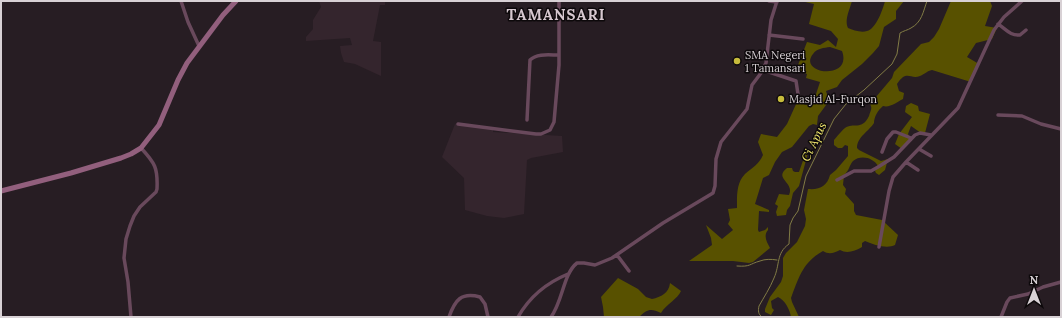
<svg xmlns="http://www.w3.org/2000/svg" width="1062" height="318" font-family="Lora,serif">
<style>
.built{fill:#34252d}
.forest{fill:#585100;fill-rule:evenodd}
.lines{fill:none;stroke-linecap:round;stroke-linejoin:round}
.stream{stroke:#817b45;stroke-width:1}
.minor{stroke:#69495c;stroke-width:3.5}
.secondary{stroke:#925f7d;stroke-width:5}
.poi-dot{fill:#c7bb3c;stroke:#0d090b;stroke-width:1.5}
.labels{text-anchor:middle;stroke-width:3;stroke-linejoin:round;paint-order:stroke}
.poi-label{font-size:11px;fill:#d8d1d5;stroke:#0d090b;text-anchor:start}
.water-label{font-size:12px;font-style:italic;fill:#f3e96f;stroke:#0d090b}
.district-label{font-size:15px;font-weight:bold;letter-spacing:1px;fill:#d7c8d0;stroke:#0d090b}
</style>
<rect width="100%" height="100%" fill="#271d23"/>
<path class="built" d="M 319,1 L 385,1 L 385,5 L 380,5 L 373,41 L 381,42 L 381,76 L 355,64 L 344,62 L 341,53 L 340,46 L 352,45 L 350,38 L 306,41 L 306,37 L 313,29 L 313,20 L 321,7 Z
M 455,124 L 493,129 L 493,132 L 562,136 L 563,152 L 531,158 L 527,160 L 524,214 L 504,218 L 487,216 L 465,210 L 464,178 L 442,157 Z"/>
<path class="forest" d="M 801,1 L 852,1 C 850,9 844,20 848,28 C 853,30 861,33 867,31 C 876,29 883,9 885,1 L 904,1 L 896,11 L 896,19 L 884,27 L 879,46 L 873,53 L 862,64 L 842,80 L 837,87 L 826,91 L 829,101 L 818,116 L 817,125 L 813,124 L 809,126 L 792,147 L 782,152 L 775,162 L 769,175 L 763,178 L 755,204 L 769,210 L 769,212 L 759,211 L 758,230 L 759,232 L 765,230 L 768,227 L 768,230 C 763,236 767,242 770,248 L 753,262 L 749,263 L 733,261 L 689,261 L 712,245 L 711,238 L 706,225 L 722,239 L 733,230 L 728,224 L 730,220 L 728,209 L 737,208 C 737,197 736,183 745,174 C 752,168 759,164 763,155 L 758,142 L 761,134 L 777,137 L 787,124 L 797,102 L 807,105 L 810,99 L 815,97 L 820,82 L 806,78 L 807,74 L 796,70 L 807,42 L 820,45 L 828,40 L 836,47 L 838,39 L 831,31 L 809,24 L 814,4 ZM 830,47 L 842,51 C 853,81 797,74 813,54 C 817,48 824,48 830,47 Z
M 951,1 L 990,1 L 992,6 L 985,26 L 997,28 L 992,39 L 976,43 L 967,57 L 979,64 L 971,82 L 932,70 C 927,71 925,74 920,76 C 910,80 907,69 897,84 L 899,91 L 904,93 L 903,99 C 897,102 890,108 883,106 C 878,110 874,117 874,123 C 869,131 857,137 857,148 L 859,150 L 881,161 L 888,159 L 885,170 L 879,175 L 876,173 L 875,171 L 878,166 C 874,158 861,154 853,161 C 849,166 849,171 844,175 L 843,185 L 846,189 L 845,194 L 854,204 L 854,211 L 856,215 L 882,220 L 898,235 L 895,245 C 887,249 874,245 865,241 L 862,243 L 862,247 C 855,251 847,254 840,250 C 834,253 829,255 823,251 C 803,262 799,277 791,298 L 792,302 L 799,317 L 791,317 C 790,310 785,300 778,297 L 771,301 L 772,308 L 774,310 L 771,315 L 765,312 L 765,309 L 770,297 L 781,282 L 783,276 L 783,258 L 786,253 L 797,242 L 805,226 L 806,219 L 804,210 L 808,189 C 820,190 827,186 830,175 L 836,170 L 848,156 L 848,146 L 845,145 L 842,148 L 838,148 L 834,145 L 834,140 C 836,138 842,130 845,128 C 853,122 862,131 869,116 C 870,111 873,109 870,104 L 892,78 L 894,72 L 921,44 L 929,42 L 934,37 L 939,29 Z
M 911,103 L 918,106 L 919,111 L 930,114 L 925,133 L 921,133 L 911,126 L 908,134 L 911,140 L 902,149 L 895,144 L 899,134 L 912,117 L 905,112 L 906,106 Z
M 806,152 L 808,153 L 799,186 L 793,193 L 790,206 L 787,210 L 786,215 L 777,216 L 776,212 L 778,206 L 775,204 L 779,194 L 789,195 C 795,182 773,179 787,168 L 792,168 L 793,171 L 795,172 L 799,172 Z
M 618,278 L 638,289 L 646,297 L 652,299 C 661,297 669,293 670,283 L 681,291 C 678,299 666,304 661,313 C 651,308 647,309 639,317 L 604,317 L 603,307 L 601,297 Z"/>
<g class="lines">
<path class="stream" d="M 737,266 C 751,267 749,264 760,261 C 765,259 771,259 777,260
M 762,317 C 758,314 758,311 759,306 C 764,297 770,288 774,278 C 780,265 776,253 789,244 L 790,225 L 793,218 L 798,211 L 806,176 L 834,119 L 846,104 L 864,90 L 892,64 L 897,54 L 900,33 C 903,31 908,30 911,28 C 922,22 923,12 927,1"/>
<path class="minor" d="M 181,1 L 188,22 L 199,46
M 769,1 L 777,2
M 998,24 C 1006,29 1010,36 1020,35 L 1026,30
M 769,35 L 803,39
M 763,70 L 796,81 L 798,94
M 998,115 L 1022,116 L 1041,124 L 1061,129
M 527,120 L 530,60 C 537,53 550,55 558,55
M 458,124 L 536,134 L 541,134 L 550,130 L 554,122 L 559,65 L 559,1
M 919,149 L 931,156
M 882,152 L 887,139 L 893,132 L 896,132 L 911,138
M 906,162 L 918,170
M 837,180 L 854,171 L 871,171 L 878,167 L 894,157 L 915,135 L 920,133 L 931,135
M 879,247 L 889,191 L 893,177 L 906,162 L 958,108 L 994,30 L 1004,17 L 1022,1
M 617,255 L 629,271
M 131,317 L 128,282 L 124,258 L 126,239 L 130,226 L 134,216 L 140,207 L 156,192 L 157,189 C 158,168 155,163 141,148
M 449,317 C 455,300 461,292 480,297 L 485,304 L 488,317
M 518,317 C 530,296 546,283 568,274
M 551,317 C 563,301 563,274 577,263 L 584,263 L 595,265 L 612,258 L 663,223 L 713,193 L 715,186 L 716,159 L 721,142 L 747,109 L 752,85 L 761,73 L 766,63 L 771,20 L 777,1
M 1001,317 L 1007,302 L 1010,298 L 1028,294 L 1043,287 L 1061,282"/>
<path class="secondary" d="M 1,191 L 71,173 L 121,158 L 131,154 L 141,148 L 159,125 L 178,80 L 187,63 L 223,15 L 236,1"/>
</g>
<g class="poi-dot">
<circle cx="737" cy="61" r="4"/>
<circle cx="781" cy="99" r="4"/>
</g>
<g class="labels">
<g class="poi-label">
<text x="745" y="59">SMA Negeri<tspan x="745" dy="13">1 Tamansari</tspan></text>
<text x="789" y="103">Masjid Al-Furqon</text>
</g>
<g class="water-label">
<text transform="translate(814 142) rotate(-64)" y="4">Ci Apus</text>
</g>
<g class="district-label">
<text x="556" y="20">TAMANSARI</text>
</g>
</g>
<rect width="1062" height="318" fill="none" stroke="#d8d1d5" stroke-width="4"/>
<g transform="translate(1034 290)" stroke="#0d090b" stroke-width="3" paint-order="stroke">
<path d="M0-3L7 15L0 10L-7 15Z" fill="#d8d1d5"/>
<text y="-6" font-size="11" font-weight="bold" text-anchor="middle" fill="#d8d1d5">N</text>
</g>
</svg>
